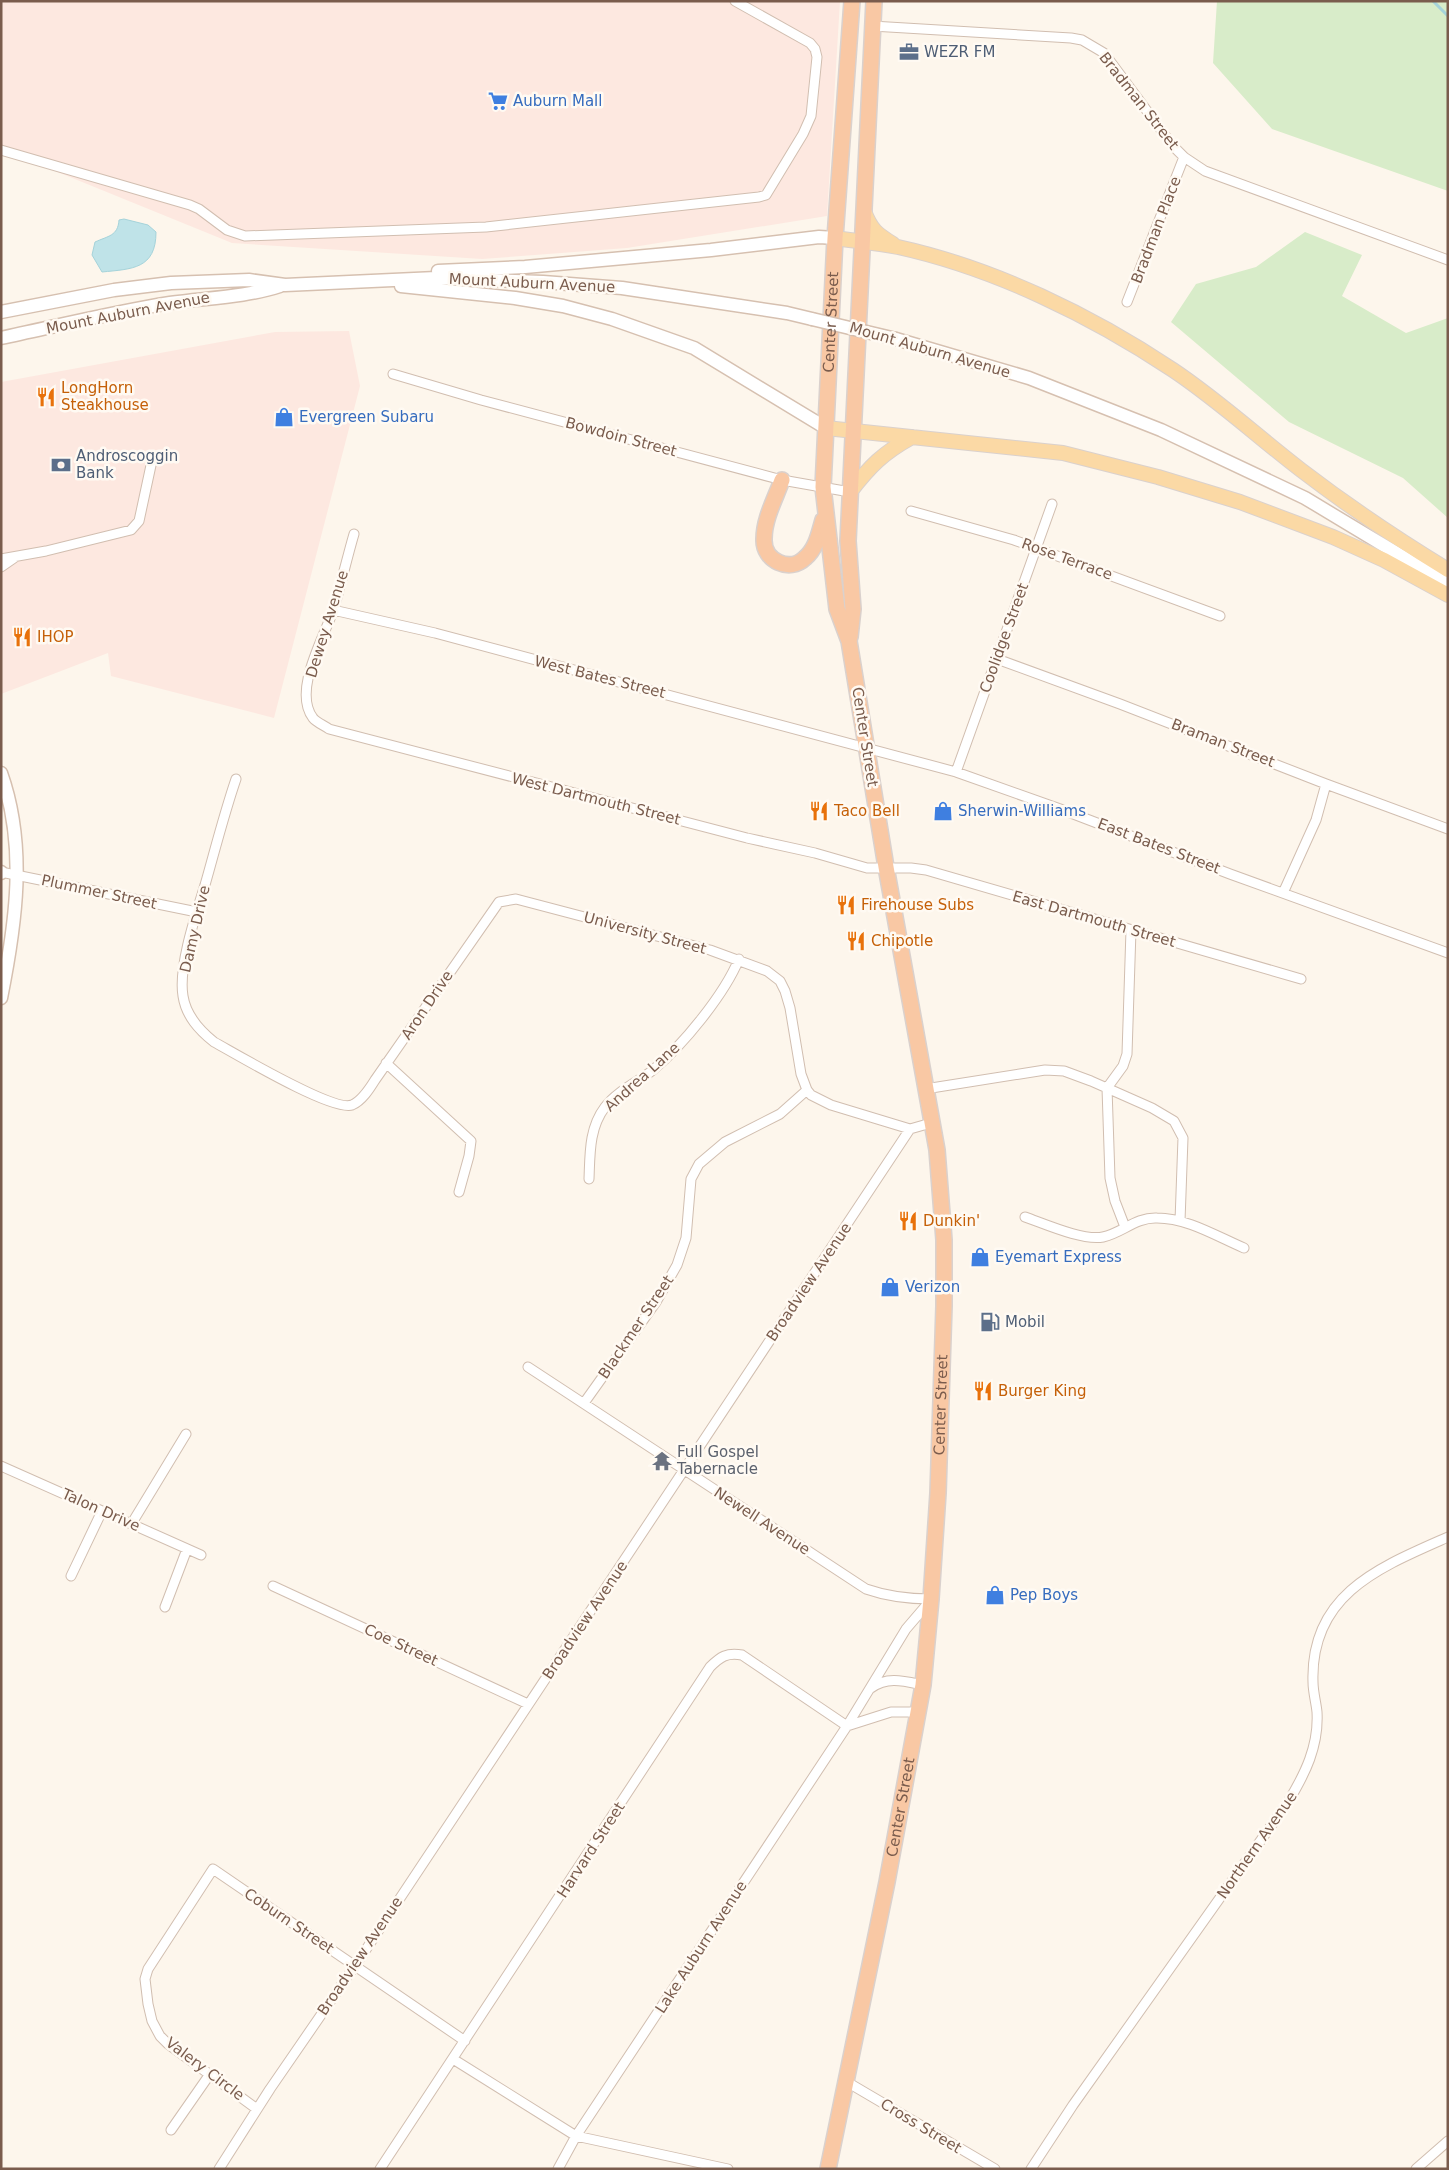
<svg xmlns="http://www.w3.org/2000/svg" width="1449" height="2170" font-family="'DejaVu Sans',sans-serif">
	<rect width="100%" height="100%" fill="#fdf6ec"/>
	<path fill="#fde8e0" d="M1 1H840L827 216 627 248 482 259 232 243 1 149Z
		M349 331 360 386 274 718 111 676 108 653 1 694V382L275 332Z"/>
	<path fill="#d8ecc9" d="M1217 1H1448V191L1272 129 1213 63Z
		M1305 232 1362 255 1342 296 1406 333 1448 318V518L1403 478 1289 422 1171 322 1196 284 1256 267Z"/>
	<path fill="#bfe3e8" stroke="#a5d3da" d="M124 219 148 225 156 232C156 269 132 269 102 272L92 255 95 242C108 236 118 236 119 220Z"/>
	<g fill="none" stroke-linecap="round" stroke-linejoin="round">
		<path stroke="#a5d3da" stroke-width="3" d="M1433 1 1448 16"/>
		<defs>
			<path id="minor" d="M872 26 1071 38 1082 40 1104 53 1173 146 1184 157 1205 171 1448 260
				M1 150 190 205 199 209 227 230 245 236 486 227 759 197 766 195 803 134 811 116 817 57 815 49 810 43 735 1
				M1127 302 1184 157
				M393 374 481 400 782 480 850 492
				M911 511 1014 540 1220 616
				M354 534C347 558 341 584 334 608 325 636 292 690 313 718 317 723 324 725 329 729L747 838 815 853 867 868H911L926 870 1301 979
				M1 559 46 551 131 530 139 521 153 456
				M1 567 14 558
				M333 610 435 633 956 772 1063 810 1230 874 1448 953
				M997 659 1120 704 1326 784 1448 829
				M956 772 1052 504
				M236 779C224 814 215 850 205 885 196 914 178 967 183 996 186 1016 199 1030 214 1042 236 1054 333 1112 352 1105 362 1101 370 1088 375 1080L499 902 516 899 710 950 767 971 780 981 785 991 790 1008 801 1074 807 1090 811 1095 831 1105 910 1129 931 1123
				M1 872 197 912
				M1283 893 1316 820 1326 784
				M386 1063 471 1141 469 1156 459 1192
				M925 1089 1045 1070 1064 1071 1091 1081 1152 1108 1174 1121 1183 1138 1180 1221
				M589 1179C590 1154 589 1128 605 1107 617 1091 638 1082 653 1070 683 1045 724 995 739 959
				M1025 1217C1045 1224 1083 1241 1103 1237 1122 1233 1136 1217 1157 1218 1187 1218 1216 1236 1244 1248
				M1125 1227 1115 1201 1110 1178 1107 1088 1123 1066 1127 1054 1131 930
				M528 1367 866 1589C889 1597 908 1599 931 1599
				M584 1403 656 1302 677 1265 686 1238 691 1179 699 1164 725 1142 780 1114 807 1090
				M1 1466 201 1555
				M132 1523 186 1434
				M71 1576 102 1511
				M273 1586 528 1704
				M165 1607 187 1549
				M871 1688C887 1676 904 1681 923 1685
				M847 1726 891 1712H919
				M453 2059 576 2136 728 2169
				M847 2082 995 2169
				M257 2109 168 2044 160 2036 152 2021 148 2004 145 1979 148 1969 213 1869 465 2041
				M171 2130 210 2074
				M219 2169 270 2089 365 1951 910 1129
				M380 2169 710 1667C720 1657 727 1652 742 1655L847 1726
				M558 2169 576 2136 847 1726 906 1629 930 1601
				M1031 2169 1073 2105 1288 1802C1305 1774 1319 1746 1317 1712 1316 1702 1313 1692 1313 1682 1310 1594 1380 1567 1448 1537
				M1416 2169 1448 2141"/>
			<path id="secondary" d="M438 271 525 267 711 250 819 237 835 238
				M401 286 515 298 563 306 612 319 694 348 826 428
				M1 312 114 290 171 283 249 280 285 285 436 278 543 282 622 288 787 313 812 319
				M1 338C57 326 114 312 170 303 205 298 247 297 280 286
				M896 339 1029 378 1161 430 1305 498 1448 584
				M1 773C27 846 16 923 1 998
				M1 872V873"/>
			<path id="primary" d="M864 211C871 230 877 234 893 244
				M835 238C856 241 877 243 898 247 994 268 1092 316 1173 370 1218 400 1258 437 1301 470 1348 506 1397 539 1448 570
				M826 428 1063 453 1158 477 1240 502 1333 537 1384 560 1448 595
				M850 492C870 466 883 453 912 437"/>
			<g id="trunk">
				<path d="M782 480C775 499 764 519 764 539 763 561 790 573 805 558 816 549 819 534 823 520"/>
				<path d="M850 637 853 609 848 541 874 1"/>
				<path id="s1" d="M828 2169 887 1882 923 1685 931 1599 938 1493 944 1306V1240L937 1150 886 867 849 641 837 609 823 487 835 238 852 1"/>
			</g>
		</defs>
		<use href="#minor" stroke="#d1beb0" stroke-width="11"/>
		<use href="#secondary" stroke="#d6c0b0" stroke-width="15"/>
		<use href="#primary" stroke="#dad1cd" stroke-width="16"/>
		<use href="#trunk" stroke="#dad1cd" stroke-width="18"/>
		<use href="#minor" stroke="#fff" stroke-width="9"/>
		<use href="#secondary" stroke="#fff" stroke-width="12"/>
		<use href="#primary" stroke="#fbd9a5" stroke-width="14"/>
		<use href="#trunk" stroke="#f9c8a4" stroke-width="15"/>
		<defs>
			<path id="secondary-bridge" d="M812 319 896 339"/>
		</defs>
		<use href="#secondary-bridge" stroke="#d6c0b0" stroke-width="15" stroke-linecap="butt"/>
		<use href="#secondary-bridge" stroke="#fff" stroke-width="12"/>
	</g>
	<defs>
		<symbol id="office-bare" viewBox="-9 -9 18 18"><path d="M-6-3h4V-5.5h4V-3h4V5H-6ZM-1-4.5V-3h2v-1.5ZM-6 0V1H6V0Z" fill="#5c6f8a" stroke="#fffaf3" stroke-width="2.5" paint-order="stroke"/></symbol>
		<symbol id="supermarket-bare" viewBox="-9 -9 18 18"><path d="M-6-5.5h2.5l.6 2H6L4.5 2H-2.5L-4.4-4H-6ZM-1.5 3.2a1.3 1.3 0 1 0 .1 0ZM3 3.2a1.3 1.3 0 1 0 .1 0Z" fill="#3f7fe0" stroke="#fffaf3" stroke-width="2.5" paint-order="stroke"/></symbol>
		<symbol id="restaurant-bare" viewBox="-9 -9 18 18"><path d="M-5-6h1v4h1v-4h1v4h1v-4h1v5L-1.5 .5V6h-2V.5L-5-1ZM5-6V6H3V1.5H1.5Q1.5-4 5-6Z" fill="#e8710a" stroke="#fffaf3" stroke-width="2.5" paint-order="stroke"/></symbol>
		<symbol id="shop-bare" viewBox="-9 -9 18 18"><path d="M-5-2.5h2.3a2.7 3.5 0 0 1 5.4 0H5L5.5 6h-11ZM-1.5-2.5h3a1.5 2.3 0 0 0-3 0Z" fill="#3f7fe0" stroke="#fffaf3" stroke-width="2.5" paint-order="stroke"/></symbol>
		<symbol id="bank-bare" viewBox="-9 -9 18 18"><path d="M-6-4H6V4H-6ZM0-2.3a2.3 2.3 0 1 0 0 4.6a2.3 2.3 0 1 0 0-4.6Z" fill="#5c6f8a" stroke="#fffaf3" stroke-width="2.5" paint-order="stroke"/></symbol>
		<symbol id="fuel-bare" viewBox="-9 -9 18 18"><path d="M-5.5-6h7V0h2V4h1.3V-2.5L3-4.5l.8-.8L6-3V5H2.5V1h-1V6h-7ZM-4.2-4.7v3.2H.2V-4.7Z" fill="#5c6f8a" stroke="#fffaf3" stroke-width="2.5" paint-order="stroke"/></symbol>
		<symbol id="temple-bare" viewBox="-9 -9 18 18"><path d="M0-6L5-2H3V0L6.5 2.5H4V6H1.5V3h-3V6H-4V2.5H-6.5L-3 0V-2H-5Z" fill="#6b7280" stroke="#fffaf3" stroke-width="2.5" paint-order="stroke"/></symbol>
	</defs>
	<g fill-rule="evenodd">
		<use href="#office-bare" x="895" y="38" width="28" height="28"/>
		<use href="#supermarket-bare" x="484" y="87" width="28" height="28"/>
		<use href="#restaurant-bare" x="32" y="383" width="28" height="28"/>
		<use href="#shop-bare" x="270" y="403" width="28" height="28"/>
		<use href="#bank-bare" x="47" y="451" width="28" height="28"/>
		<use href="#restaurant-bare" x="8" y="623" width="28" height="28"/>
		<use href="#restaurant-bare" x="805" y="797" width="28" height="28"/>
		<use href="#shop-bare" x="929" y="797" width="28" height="28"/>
		<use href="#restaurant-bare" x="832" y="891" width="28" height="28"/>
		<use href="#restaurant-bare" x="842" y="927" width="28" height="28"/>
		<use href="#restaurant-bare" x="894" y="1207" width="28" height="28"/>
		<use href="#shop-bare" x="966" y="1243" width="28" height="28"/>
		<use href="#shop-bare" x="876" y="1273" width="28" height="28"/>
		<use href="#fuel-bare" x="976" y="1308" width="28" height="28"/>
		<use href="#restaurant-bare" x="969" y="1377" width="28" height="28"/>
		<use href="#temple-bare" x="648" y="1447" width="28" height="28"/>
		<use href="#shop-bare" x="981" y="1581" width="28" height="28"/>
	</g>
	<g text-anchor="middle" stroke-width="5" stroke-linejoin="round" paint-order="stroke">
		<g font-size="15" fill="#4e5e75" stroke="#fffaf3" text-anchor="start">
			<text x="924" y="57">WEZR FM</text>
			<text x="76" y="461">Androscoggin<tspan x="76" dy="17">Bank</tspan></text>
			<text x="1005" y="1327">Mobil</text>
		</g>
		<g font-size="15" fill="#366cbe" stroke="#fffaf3" text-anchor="start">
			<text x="513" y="106">Auburn Mall</text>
			<text x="299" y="422">Evergreen Subaru</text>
			<text x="958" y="816">Sherwin-Williams</text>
			<text x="995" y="1262">Eyemart Express</text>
			<text x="905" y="1292">Verizon</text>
			<text x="1010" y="1600">Pep Boys</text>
		</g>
		<g font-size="15" fill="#7a5c4d" stroke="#fffaf3">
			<text transform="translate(1139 101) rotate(52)" y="5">Bradman Street</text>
			<text transform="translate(1156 230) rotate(-69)" y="5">Bradman Place</text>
			<text transform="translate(532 283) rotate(3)" y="5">Mount Auburn Avenue</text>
			<text transform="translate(128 313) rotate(-11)" y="5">Mount Auburn Avenue</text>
			<text dy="5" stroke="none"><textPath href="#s1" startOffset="1868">Center Street</textPath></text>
			<text transform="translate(930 350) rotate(16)" y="5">Mount Auburn Avenue</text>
			<text transform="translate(621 437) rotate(15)" y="5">Bowdoin Street</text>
			<text transform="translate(1067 559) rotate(20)" y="5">Rose Terrace</text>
			<text transform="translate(327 624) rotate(-73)" y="5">Dewey Avenue</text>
			<text transform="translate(1004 638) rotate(-70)" y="5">Coolidge Street</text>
			<text transform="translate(600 677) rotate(14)" y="5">West Bates Street</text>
			<text transform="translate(865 737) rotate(81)" y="5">Center Street</text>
			<text transform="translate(1223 743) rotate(21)" y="5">Braman Street</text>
			<text transform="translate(596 799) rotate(14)" y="5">West Dartmouth Street</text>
			<text transform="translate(1159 846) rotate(21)" y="5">East Bates Street</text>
			<text transform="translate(99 892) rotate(12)" y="5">Plummer Street</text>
			<text transform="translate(1094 919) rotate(16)" y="5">East Dartmouth Street</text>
			<text transform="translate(195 929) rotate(-77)" y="5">Damy Drive</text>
			<text transform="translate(645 933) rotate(15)" y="5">University Street</text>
			<text transform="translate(427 1005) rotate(-56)" y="5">Aron Drive</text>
			<text transform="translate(642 1077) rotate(-42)" y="5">Andrea Lane</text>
			<text transform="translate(809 1282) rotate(-56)" y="5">Broadview Avenue</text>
			<text transform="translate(636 1327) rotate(-56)" y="5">Blackmer Street</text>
			<text dy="5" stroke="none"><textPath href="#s1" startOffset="774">Center Street</textPath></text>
			<text transform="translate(101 1510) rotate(24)" y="5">Talon Drive</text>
			<text transform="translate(762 1521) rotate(33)" y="5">Newell Avenue</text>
			<text transform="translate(585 1620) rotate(-56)" y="5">Broadview Avenue</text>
			<text transform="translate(401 1645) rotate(25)" y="5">Coe Street</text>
			<text dy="5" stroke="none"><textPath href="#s1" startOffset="369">Center Street</textPath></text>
			<text transform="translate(1257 1845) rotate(-55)" y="5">Northern Avenue</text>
			<text transform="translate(591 1850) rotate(-57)" y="5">Harvard Street</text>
			<text transform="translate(289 1921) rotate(34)" y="5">Coburn Street</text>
			<text transform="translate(701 1947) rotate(-57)" y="5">Lake Auburn Avenue</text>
			<text transform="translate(360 1956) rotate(-56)" y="5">Broadview Avenue</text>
			<text transform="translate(205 2069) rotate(37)" y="5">Valery Circle</text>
			<text transform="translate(921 2126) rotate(31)" y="5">Cross Street</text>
		</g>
		<g font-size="15" fill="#c56008" stroke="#fffaf3" text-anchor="start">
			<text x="61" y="393">LongHorn<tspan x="61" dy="17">Steakhouse</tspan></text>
			<text x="37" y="642">IHOP</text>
			<text x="834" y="816">Taco Bell</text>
			<text x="861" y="910">Firehouse Subs</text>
			<text x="871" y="946">Chipotle</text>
			<text x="923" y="1226">Dunkin'</text>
			<text x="998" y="1396">Burger King</text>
		</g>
		<g font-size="15" fill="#5b616d" stroke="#fffaf3" text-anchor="start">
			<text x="677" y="1457">Full Gospel<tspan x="677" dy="17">Tabernacle</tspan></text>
		</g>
	</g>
	<rect width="1449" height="2170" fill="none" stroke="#7a5c4d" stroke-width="5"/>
</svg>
